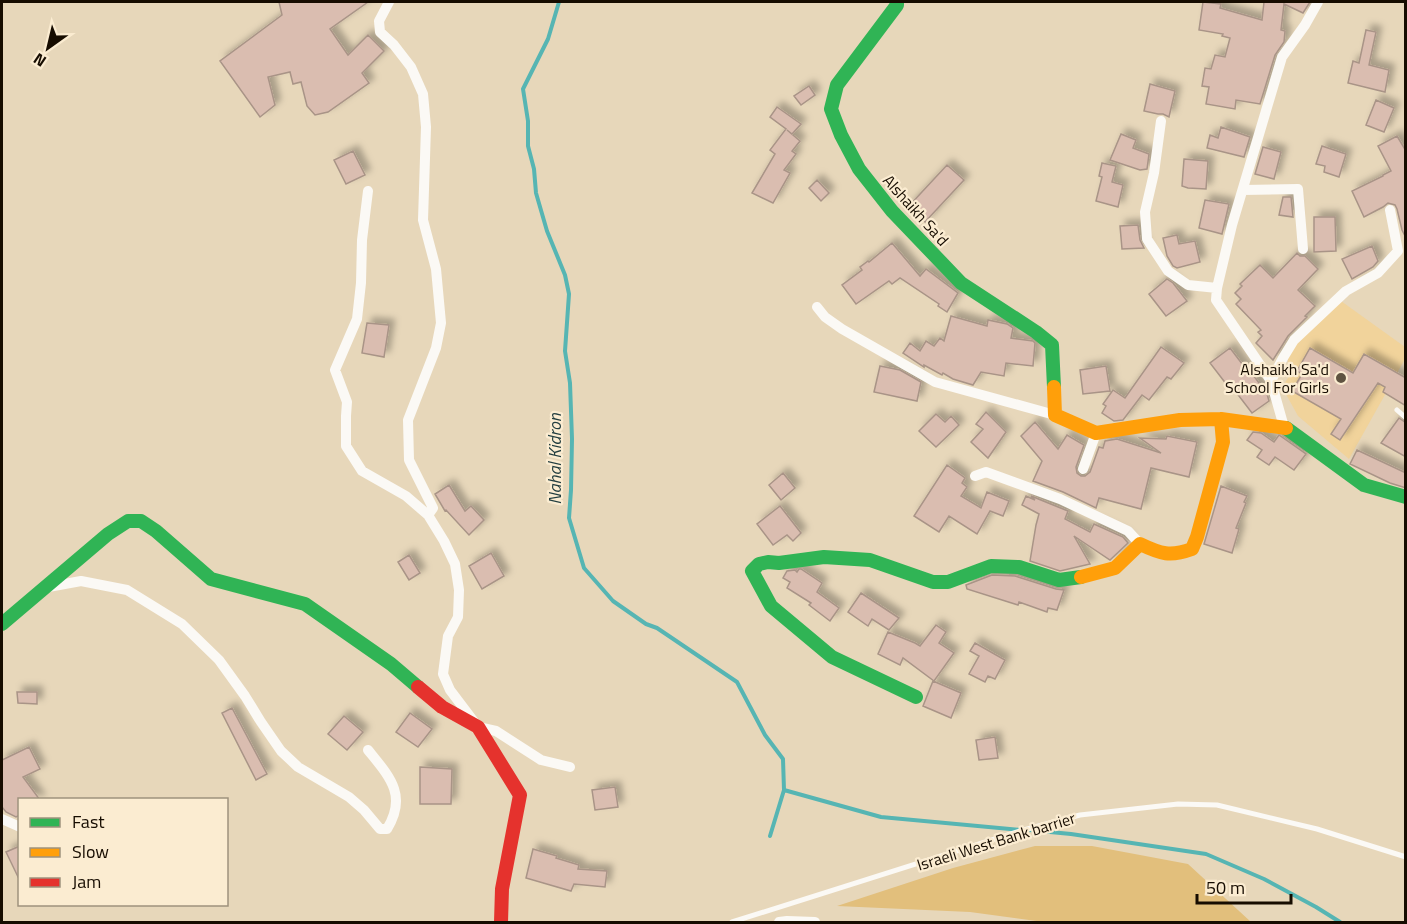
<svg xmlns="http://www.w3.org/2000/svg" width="1407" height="924" font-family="'Titillium Web',sans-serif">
	<defs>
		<filter id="shadow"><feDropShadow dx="5.5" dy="-5.5" stdDeviation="3" flood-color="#0004"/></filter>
	</defs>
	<rect width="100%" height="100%" fill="#e7d7ba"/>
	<path fill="#f1d39b" d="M1341 301 1405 347V359L1349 459 1298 416 1282 387 1294 369 1288 364V352Z"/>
	<path fill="#e2bf7c" d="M1035 846H1092L1188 864 1251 922H1044L970 912 837 906 953 868Z"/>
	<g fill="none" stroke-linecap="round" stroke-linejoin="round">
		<path stroke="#56b5b3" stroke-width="4" d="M559 2 548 39 523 89 528 121V146L534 169 536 193 547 231 565 275 569 294 565 351 570 383 572 439 571 490 569 518 584 568 613 601 646 624 657 628 737 682 765 735 783 759 784 790 770 836
			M784 790 881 817 1021 830
			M1029 830 1071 834 1206 854 1264 879 1316 907 1340 922"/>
	</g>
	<path fill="#dabdb0" stroke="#a99487" stroke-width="1.5" filter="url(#shadow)" d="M279 2H368L330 29 348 55 368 35 384 51 362 73 369 83 328 112 315 115 307 106 301 82 293 84 290 72 268 77 275 105 260 117 220 61 282 15Z
		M1203 2 1221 4 1220 8 1262 20 1264 2H1310L1303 13 1284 4 1281 30 1285 31 1284 42 1275 55 1260 104 1236 100 1235 109 1206 104 1209 87 1202 86 1205 68 1211 69 1215 55 1225 57 1230 38 1222 36 1223 34 1199 30Z
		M1366 30 1376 32 1369 65 1389 70 1385 92 1348 83 1353 61 1359 63Z
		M1150 84 1175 91 1169 117 1163 114H1158L1144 111Z
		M809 86 815 95 801 105 794 96Z
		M1376 100 1394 108 1384 132 1366 125Z
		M777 107 801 124 792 134 787 130 800 141 792 151 796 154 784 170 790 173 773 203 752 193 775 154 770 150 786 129 770 117Z
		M1221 127 1250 137 1244 157 1207 148 1210 135 1218 138Z
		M1121 134 1136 140 1133 148 1149 154 1147 169 1140 170 1110 160Z
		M1397 136 1406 151V238L1402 230 1397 209 1395 205 1388 203 1383 207 1364 217 1352 191 1383 176V175L1391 171 1378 146Z
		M1322 146 1346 154 1339 177 1324 172 1325 166 1316 164Z
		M1263 147 1281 152 1274 179 1255 174Z
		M353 151 365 175 346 184 334 160Z
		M1184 159 1208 161 1206 189 1188 188 1182 186Z
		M1102 163 1116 166 1112 182 1123 185 1118 207 1096 201 1102 177 1099 176Z
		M947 165 964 180 925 222 908 207Z
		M817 180 829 193 821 201 809 188Z
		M1283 197H1291L1293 217 1279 215Z
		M1205 200 1229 204 1222 234 1199 228Z
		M1314 217H1335L1336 251 1314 252Z
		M1138 225 1140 240 1144 248 1122 249 1120 226Z
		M1177 235 1179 244 1195 241 1200 262 1177 268 1173 266 1167 256 1163 238Z
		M892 243 920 276 926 269 958 293 947 312 938 306 939 304 900 278 892 284 889 281 856 304 842 285 862 270 860 267 868 261 869 262Z
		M1372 246 1378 261 1373 267 1352 279 1342 259Z
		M1297 253 1300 256H1305L1318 269 1298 290 1315 306 1305 316 1307 317 1288 336 1273 360 1256 343 1262 336 1258 332 1261 330 1236 304 1241 299 1235 293 1242 286 1240 284 1260 265 1273 278Z
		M1167 279 1173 283 1187 301 1166 316 1149 294Z
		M951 316 987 326 988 320 1007 324 1013 328 1011 338 1033 341 1035 343 1033 366 1006 363 1004 376 981 372 973 385 953 379 943 373 942 375 924 365V367L903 353 910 343 920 351 926 341 934 346 940 338 944 341Z
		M367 323 389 325 384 357 362 353Z
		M1161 347 1184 363 1171 379 1167 377 1149 400 1142 395 1123 420 1114 421 1102 413 1106 406 1103 404 1113 390 1125 398Z
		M1230 348 1249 373 1251 372 1267 394 1269 401 1252 413 1229 383 1227 385 1210 363Z
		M1310 348 1353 373 1364 354 1406 378V406L1383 392 1385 387 1378 383 1340 440 1331 434 1341 419 1292 391 1302 374 1297 371Z
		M880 366 900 370 921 382 917 401 874 392Z
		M1106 366 1110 391 1083 394 1080 370Z
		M986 412 1006 432 988 458 971 442 983 429 976 424Z
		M936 414 945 422 951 416 959 425 936 447 919 431Z
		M1399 418 1406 423V457L1381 443Z
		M1035 422 1058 449 1067 435 1084 445 1076 467 1077 473 1081 476H1085L1090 472 1099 447 1103 448 1105 441 1117 439 1161 453 1140 438 1166 439 1167 436 1197 442 1189 477 1151 468 1141 509 1099 498 1096 508 1063 492 1033 481 1042 461 1021 436Z
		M1253 432 1261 433 1274 442 1279 435 1306 454 1294 470 1275 457 1269 465 1257 457 1262 450 1247 440Z
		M1357 450 1406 473V488L1390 483 1350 464Z
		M947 465 965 478 962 483 967 487 961 496 981 508 987 492 1009 501 1003 516 990 511 977 534 949 516 939 532 914 516Z
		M783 473 795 488 781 500 769 485Z
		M449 485 465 511 471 506 484 520 469 535 446 510 445 511 435 494Z
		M1221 486 1247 496 1244 502 1246 503 1236 528 1239 529 1232 553 1204 544Z
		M1026 496 1035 500 1031 496 1068 511 1065 519 1090 532 1094 524 1123 537 1128 543 1110 560 1074 536 1090 564 1060 571 1030 561 1036 525 1039 514 1022 505Z
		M780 506 801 533 793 541 787 535 773 545 757 524Z
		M491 553 504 576 482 589 469 566Z
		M409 555 420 573 409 580 398 562Z
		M799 569H801L822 583 817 592 839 608 830 621 809 605 811 603 787 588 790 582 783 578 787 571 795 570 797 572Z
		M992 575 1015 576 1056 589 1064 590 1057 610 1048 608 1047 612 1019 602 1018 605 967 589 966 585Z
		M861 593 899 618 889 630 872 619 868 626 848 612Z
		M936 625 946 632 939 643 954 653 934 681 903 658 900 665 878 654 888 632 915 643 920 646Z
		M975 643 1005 660 995 679 988 676 985 682 969 674 979 656 970 651Z
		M933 681 961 693 951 718 923 706Z
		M17 692H37V704L18 703Z
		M232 708 267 774 256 780 222 713Z
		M410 713 432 729 418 747 396 732Z
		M344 716 363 732 347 750 328 734Z
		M995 737 998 758 979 760 976 740Z
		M29 747 40 769 23 777 40 800H20V815L16 817 6 812 2 807V760Z
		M420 767 452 769 451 804H420Z
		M615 787 618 807 595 810 592 790Z
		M20 846V881L6 852Z
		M533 849 557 856 556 858 579 865 578 869 607 871 605 887 574 884 571 891 526 878Z"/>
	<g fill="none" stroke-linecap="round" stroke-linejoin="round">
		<path stroke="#fbf9f5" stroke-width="5" d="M1397 410 1406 418
			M732 922 1020 831 1080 815 1178 804 1217 805 1317 829 1406 857"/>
		<path stroke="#fbf9f5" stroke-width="10" d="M389 2 379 21 380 32 394 45 411 67 423 94 426 127 423 220 436 269 441 323 436 348 408 420 409 460 433 508 428 515
			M1161 121 1154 173 1145 212 1147 239 1168 271 1188 285 1217 288
			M1243 190 1298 189 1303 249
			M368 191 362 240 361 283 357 319 335 370 347 402 346 416V446L362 471 406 496 428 515 444 541 455 564 459 590 458 617 448 636 443 674 450 690 478 727 496 731 541 760 570 767
			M817 307 825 317 842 329 935 382 1055 415
			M1271 381 1283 358 1294 340 1346 291 1378 273 1398 251 1390 210
			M1284 427 1271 381 1216 300 1217 288 1232 225 1282 57 1305 25 1318 2
			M1083 469 1096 433
			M975 476 986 472 1060 499 1128 531 1140 544
			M43 588 81 581 127 590 182 624 219 660 245 696 261 722 281 751 298 767 349 797 364 810 380 829H387C408 795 389 776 368 750
			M2 819 20 827
			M779 922 787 921 815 922"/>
		<path stroke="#30b455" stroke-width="14" d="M897 2V5L837 85 831 109 841 135 859 169 892 211 961 283 1036 332 1052 345 1054 387
			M1286 428 1364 485 1406 497
			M2 624 108 534 128 521H141L156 531 211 579 305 604 391 664 418 687
			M916 697 832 657 771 606 752 571 759 564 768 562 779 563 824 557 870 560 933 582H948L991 566 1019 567 1059 580 1081 577"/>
		<path stroke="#ff9f0a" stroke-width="14" d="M1054 387 1055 415 1096 433 1180 420 1221 419 1286 428
			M1081 577 1115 568 1140 544C1161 554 1170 557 1192 549L1197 537 1223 442 1221 419"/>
		<path stroke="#e5322d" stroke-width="14" d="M418 687 442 707 478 727 520 795 502 889 501 922"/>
	</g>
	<circle fill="#5f5341" stroke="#fbecd1" stroke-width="2" cx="1341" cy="378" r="6"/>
	<g text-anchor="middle" stroke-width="4.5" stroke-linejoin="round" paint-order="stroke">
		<g font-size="16" fill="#160c00" stroke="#fbecd1">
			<text transform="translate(916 210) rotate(48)" y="6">Alshaikh Sa'd</text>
			<text transform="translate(996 841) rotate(-17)" y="6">Israeli West Bank barrier</text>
		</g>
		<g font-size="16" fill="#160c00" stroke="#fbecd1" text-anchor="end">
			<text x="1329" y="375">Alshaikh Sa'd<tspan x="1329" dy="18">School For Girls</tspan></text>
		</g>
		<g font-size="18" font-style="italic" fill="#233e40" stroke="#fbecd1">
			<text transform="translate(555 459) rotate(-90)" y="6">Nahal Kidron</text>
		</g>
	</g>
	<rect width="1407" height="924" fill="none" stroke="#160c00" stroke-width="6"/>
	<rect x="18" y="798" width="210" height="108" fill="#fbecd1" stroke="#9f927d" stroke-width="1.5"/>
	<rect x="30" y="818" width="30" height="9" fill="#30b455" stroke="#9f927d" stroke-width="1.5"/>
	<text x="72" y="828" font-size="18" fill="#160c00">Fast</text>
	<rect x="30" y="848" width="30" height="9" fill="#ff9f0a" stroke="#9f927d" stroke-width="1.5"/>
	<text x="72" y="858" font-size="18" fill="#160c00">Slow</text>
	<rect x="30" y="878" width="30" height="9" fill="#e5322d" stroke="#9f927d" stroke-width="1.5"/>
	<text x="72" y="888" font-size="18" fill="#160c00">Jam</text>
	<g transform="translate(48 48) rotate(214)" stroke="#fbecd1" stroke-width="4.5" paint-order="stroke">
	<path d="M0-4.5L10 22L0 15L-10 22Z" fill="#160c00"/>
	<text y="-9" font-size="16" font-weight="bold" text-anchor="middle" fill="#160c00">N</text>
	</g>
	<path d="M1197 894v9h94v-9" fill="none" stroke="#160c00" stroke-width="3"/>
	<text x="1206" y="894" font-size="18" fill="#160c00" stroke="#fbecd1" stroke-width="4.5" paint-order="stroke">50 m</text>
</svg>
